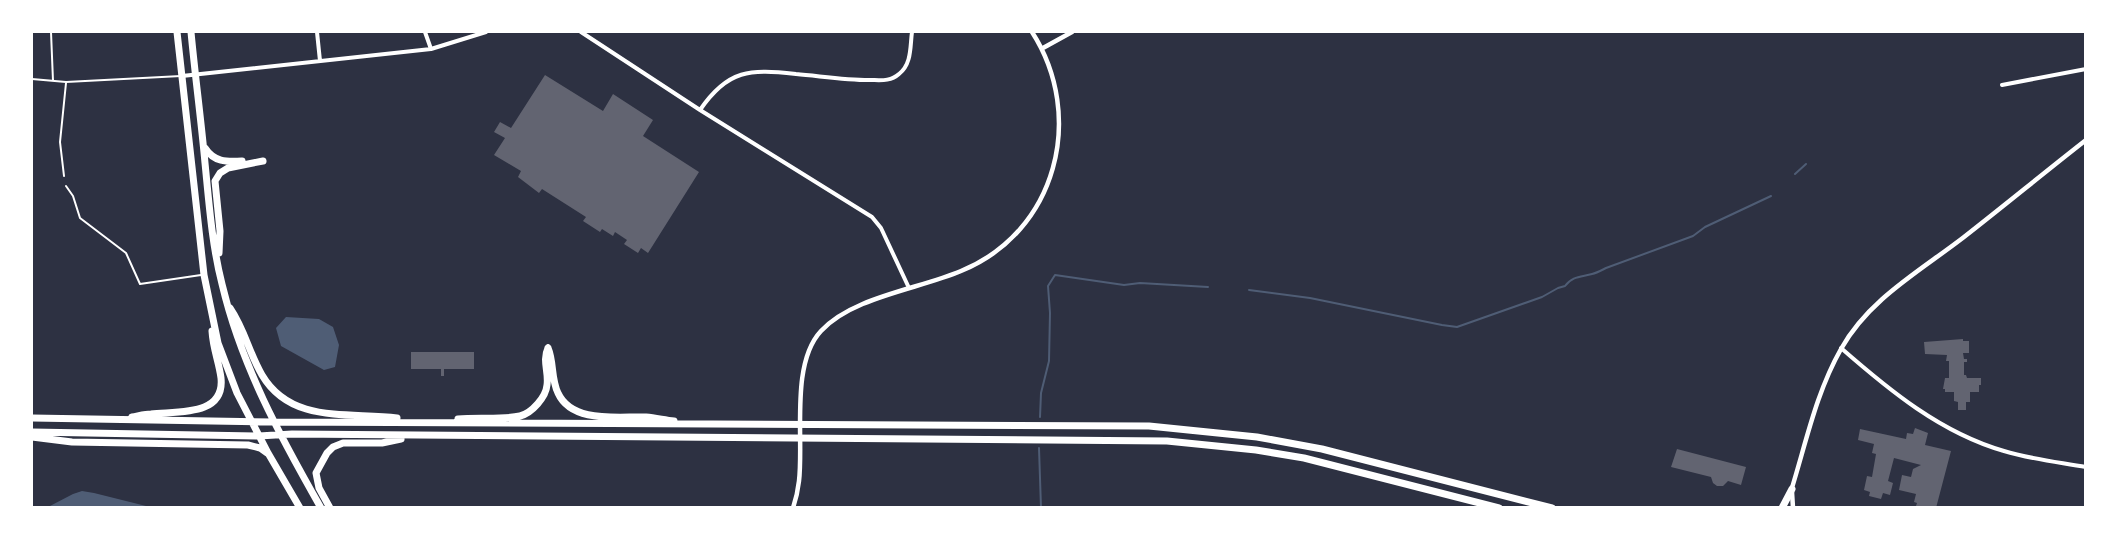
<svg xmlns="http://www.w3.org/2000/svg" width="2117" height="539" font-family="Inter,sans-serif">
	<rect width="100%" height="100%" fill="#2d3142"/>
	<path fill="#4f5d75" d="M286 317 319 319 333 327 339 345 335 367 324 370 281 346 276 328Z
		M82 491 94 493 150 507 98 508 91 506 48 507 73 494Z"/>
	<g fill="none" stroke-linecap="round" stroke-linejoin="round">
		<path stroke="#4f5d75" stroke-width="2" d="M1795 174 1806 164
			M1249 290 1310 298 1442 325 1457 327 1542 297 1558 288 1565 286C1572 276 1581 277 1592 274 1597 273 1602 270 1606 268L1693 236 1705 227 1771 196
			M1040 417 1041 393 1049 361 1050 313 1048 286 1055 275 1124 285 1140 283 1208 287
			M1039 448 1041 508"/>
	</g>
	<path fill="#626471" d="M545 75 603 111 613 94 653 120 643 136 699 172 648 253 641 248 638 253 624 244 627 240 615 232 613 236 602 229 600 232 583 221 586 217 542 189 539 193 518 177 521 171 494 155 505 138 494 132 500 122 511 128Z
		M1963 339V341H1969V353H1963L1964 359H1967V362H1964V375H1966L1967 378H1981V385H1979V392H1970V402H1966V410H1958V402L1954 401V392H1945V389H1943L1945 378H1949V361H1946L1947 355 1925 354 1924 342Z
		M411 352H474V369H444V376H441V369H411Z
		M1915 428 1928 433 1925 445 1951 451 1936 508 1916 506 1917 503 1914 502 1916 494 1899 490 1902 475 1911 477 1913 469 1921 465 1894 458 1888 481 1893 483 1890 495 1883 493 1881 499 1869 496 1870 492 1864 490 1867 476 1872 477 1876 454 1872 453 1874 444 1858 440 1860 429 1906 439 1907 433 1913 434Z
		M1677 449 1746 467 1741 485 1728 481 1723 486H1717L1713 483 1711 477 1671 467Z"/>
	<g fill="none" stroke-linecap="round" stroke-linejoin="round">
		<path stroke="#fff" stroke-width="2" d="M51 32 53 81
			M32 79 66 82 181 76
			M64 176 60 142 66 83
			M66 186 73 196 80 218 126 253 140 284 201 275"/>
		<path stroke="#fff" stroke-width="4" d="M317 32 320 61
			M425 32 431 49
			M581 32 700 110 872 217 881 228 909 288
			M182 76 431 49 486 32
			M2002 85 2086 69
			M700 110C728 69 750 69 796 74 820 76 844 80 869 80 880 80 890 82 899 74 912 64 910 46 912 32
			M1841 348C1889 390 1941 433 2004 451 2030 459 2058 462 2086 467"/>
		<path stroke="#fff" stroke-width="4.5" d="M1043 48 1072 32
			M1791 491C1806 443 1816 393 1841 349 1869 299 1920 271 1964 237 2005 205 2045 172 2086 140
			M1792 492 1793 508
			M793 508C796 499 798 490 799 481 804 439 790 364 821 331 852 297 919 289 961 271 1057 232 1086 116 1032 32"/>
		<path stroke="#fff" stroke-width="7" d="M177 32 204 275 218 343 237 393 268 453 300 508
			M191 32C195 75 201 119 205 163 209 203 212 245 222 284 241 365 280 436 321 508
			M205 148C214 162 226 162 242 161
			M219 253 220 231 215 181 220 173 228 168 263 161
			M230 308C245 330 249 353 262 375 291 424 348 412 397 418
			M548 348C554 362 551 379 558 393 572 424 619 416 646 417 656 418 665 420 674 421
			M132 417C138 416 145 414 151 414 176 411 225 417 221 378 219 362 213 349 212 331
			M32 418 273 422 1149 426 1257 437 1322 449 1552 508
			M458 419C477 417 503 420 520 416 532 413 546 397 547 385 549 372 542 361 548 348
			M32 432 259 436 292 434 1167 441 1256 450 1304 458 1499 508
			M32 437 72 442 248 445 260 448 267 453
			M330 508 319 488 316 473 327 453 333 447 343 443H382L401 439
			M1782 508 1792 489"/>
	</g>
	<rect width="2117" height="539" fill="none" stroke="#ffffff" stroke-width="66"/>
</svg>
